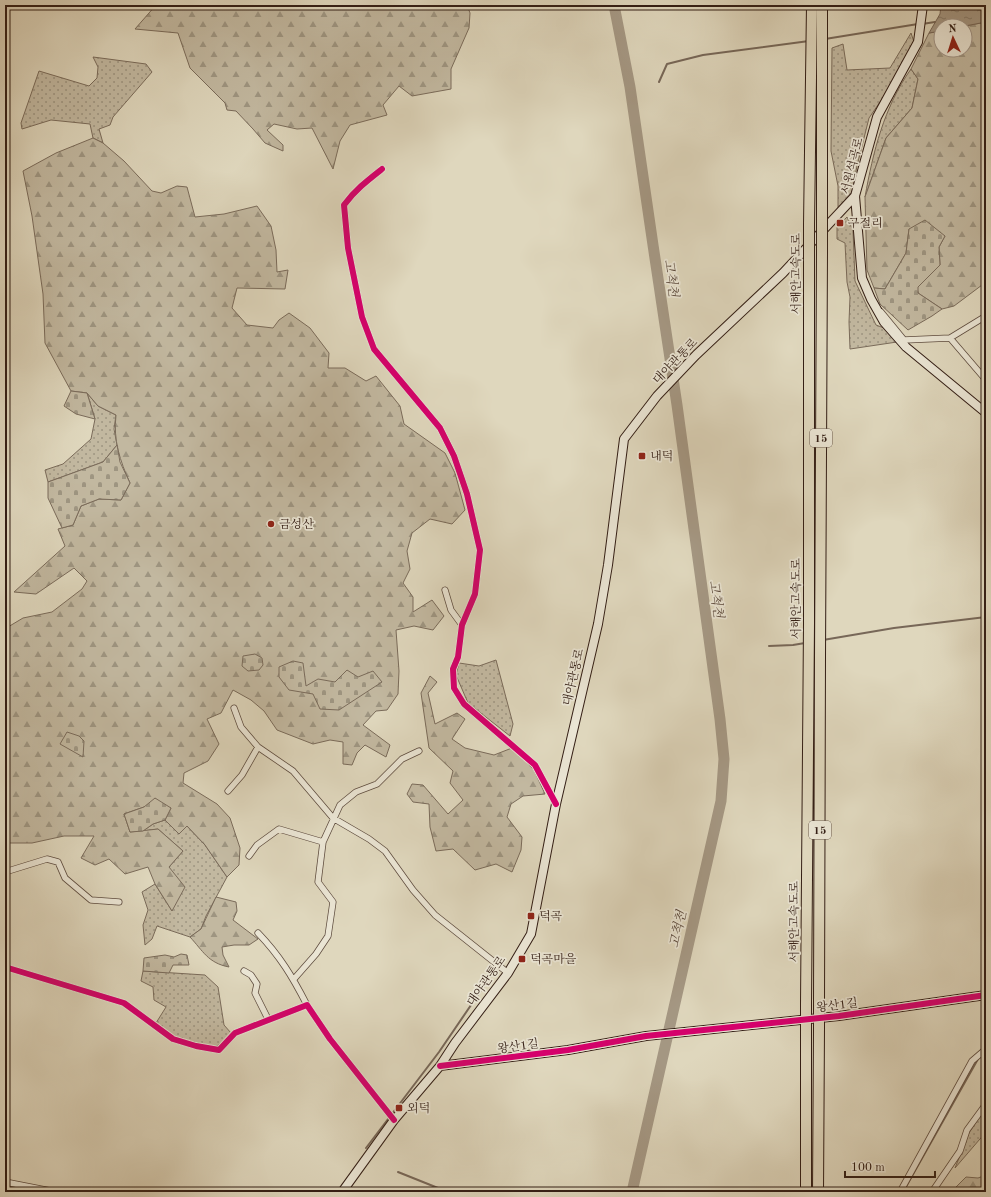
<svg xmlns="http://www.w3.org/2000/svg" width="991" height="1197" font-family="'Old Standard TT','Noto Serif KR',serif">
	<defs>
		<pattern id="grass-dots" width="8" height="8" patternUnits="userSpaceOnUse"><rect width="8" height="8" fill="#c2b8a0"/><path d="M2 2h.1M6 6h.1" fill="none" stroke="#9e9581" stroke-width="1.8" stroke-linecap="round"/></pattern>
		<pattern id="forest-firs" width="22" height="20" patternUnits="userSpaceOnUse"><rect width="22" height="20" fill="#c2b8a0"/><path d="M5 1l3.5 6h-7zM16 11l3.5 6h-7z" fill="#9e9581"/></pattern>
		<pattern id="cemetery-stones" width="16" height="16" patternUnits="userSpaceOnUse"><rect width="16" height="16" fill="#c2b8a0"/><path d="M2 7V4a2 2 0 0 1 4 0v3zM10 15v-3a2 2 0 0 1 4 0v3z" fill="#9e9581"/></pattern>
		<pattern id="water-ripples" width="26" height="14" patternUnits="userSpaceOnUse"><rect width="26" height="14" fill="#a59884"/><path d="M2 4q2-2 4 0t4 0M15 11q2-2 4 0t4 0" fill="none" stroke="#877b6b"/></pattern>
	</defs>
	<rect width="100%" height="100%" fill="#dfd7bd"/>
	<filter id="stains"><feTurbulence type="fractalNoise" baseFrequency=".005" numOctaves="4"/><feColorMatrix values="0 0 0 0 .2 0 0 0 0 .09 0 0 0 0 .02 0 0 0 .5 -.17"/></filter>
	<radialGradient id="worn" r=".72"><stop offset=".6" stop-color="#630" stop-opacity="0"/><stop offset="1" stop-color="#630" stop-opacity=".3"/></radialGradient>
	<path fill="url(#grass-dots)" stroke="#7a6b5a" d="M911 33 915 45 891 86 869 118 857 166 852 192 838 208V186L831 151 832 48 843 44 847 70 890 68Z
		M93 57 146 64 152 72 113 117 110 125 99 129 103 143 93 138 90 124 51 120 22 129 21 123 39 71 89 86 97 78 98 67Z
		M911 69 918 79 912 108 886 138 865 197C873 152 884 107 911 69Z
		M847 217 853 230 855 281 876 325 884 328 897 342 850 349 849 322 850 297 847 282 845 243 837 239V227Z
		M87 393 98 406 116 415 114 429 117 445 103 462 48 482 45 470 63 464 91 439 95 419Z
		M496 660 513 724 510 736 468 703 456 675 459 663 479 666Z
		M165 820 179 834 187 826 205 845 227 877 206 916 201 929 190 937 157 926 152 939 145 945 143 925 148 910 142 892 155 884 172 911 169 867 183 851 158 829 143 831 153 824Z
		M143 971 205 975 218 987 224 1025 231 1033 220 1044 215 1047 177 1038 156 1023 166 1007 154 1000 153 987 141 981Z
		M986 1107V1132L955 1168 969 1133Z"/>
	<path fill="url(#forest-firs)" stroke="#7a6b5a" d="M156 5H467L470 13 469 28 451 69V89L412 96 399 86 383 105 387 115 350 125 340 141 333 169 312 128 297 129 274 124 267 130 283 145V151L265 143 253 129 236 111 227 110 225 103 190 68 178 33 135 29Z
		M986 22V282L954 306 942 309 918 293 917 287 940 265 939 247 945 236 909 229 906 253 885 289 874 288 867 270 865 197 886 138 912 108 918 79 911 69 929 33 941 31V50H965V26Z
		M93 138 103 143 124 161 152 191 161 193 177 186 187 187 195 217 224 214 257 206 271 226 276 250 277 272 288 270 285 289 237 288 232 308 247 325 273 328 279 320 289 313 310 328 329 353 328 368H345L366 381 376 376 400 406 404 424 445 453 455 473 465 510 452 524 430 519 412 533 407 551 410 569 403 583 413 597V612L432 600 444 616 433 630 414 626 396 630 399 671 398 694 387 710 376 711 363 725 390 745 386 757 365 745 357 753 352 765 343 764V742L330 740 313 744 277 730 264 711 251 700 233 690 221 713 207 719 219 744 208 761 184 773 183 783 217 804 230 818 240 848 239 865 227 877 205 845 187 826 179 834 165 820 171 808 144 807 124 814 130 832 158 829 183 851 169 867 185 887 172 911 155 884 148 867 125 874 109 859 95 865 81 858 94 836H64L32 843H5V624L8 627 23 618 52 612 82 589 87 581 74 568 36 594 14 592 65 546 58 529 73 525 81 506 99 499 121 500 130 483C120 461 113 440 116 415L98 406 87 393 71 391 45 343 43 294 32 216 23 171 56 153Z
		M430 676 437 682 428 693 435 724 457 713 465 719 452 739 465 748 494 755 512 748 534 770 545 794 523 796 511 804 507 817 522 837 521 850 512 872 496 864 475 870 453 849 436 851 430 827 429 804 413 802 407 794 412 784 423 785 448 814 463 800 450 783 453 771 429 748 421 693Z
		M216 897 236 902 237 911 233 920 258 939 249 945H234L222 947 223 955 229 967C208 963 203 951 190 937L201 929Z
		M986 1175V1192H951L966 1177 978 1178Z"/>
	<path fill="url(#cemetery-stones)" stroke="#7a6b5a" d="M925 220 945 236 939 247 940 265 918 287V293L942 309 932 316 908 330 880 304 874 288 885 289 906 253 909 229Z
		M71 391 87 393 95 419 76 414 64 406Z
		M117 445 120 462 130 483 121 500 99 499 81 506 73 525 62 528 48 498V482L103 462Z
		M255 654 262 658 263 665 259 670 248 671 242 666 243 656Z
		M293 661 303 663 306 686 318 679 335 682 347 670 358 677 373 671 382 682 339 710 320 709 313 694 289 690 279 677V667Z
		M67 732 79 736 84 741 83 757 60 744Z
		M155 798 171 808 165 820 153 824 143 831 130 832 124 814 144 807Z
		M181 954 187 955 189 965H173L169 973 143 971 144 958 165 955 174 957Z"/>
	<path fill="url(#water-ripples)" stroke="#776758" d="M941 5H986V22L965 26H941V31L929 33 940 14Z"/>
	<g fill="none" stroke-linecap="round" stroke-linejoin="round">
		<path stroke="#776758" stroke-width="2" d="M922 24 935 22
			M825 39 918 24
			M659 82 667 64 703 55 809 41
			M823 640 894 628 986 617
			M769 646 793 645 805 643
			M366 1148 439 1052 484 986
			M398 1172 448 1192
			M410 1188 411 1192
			M903 1192 978 1059"/>
		<path stroke="#a59884" stroke-width="11" d="M614 5 630 87 653 245 677 405 720 719 724 759 721 801 632 1192"/>
		<defs>
			<path id="street" d="M382 169C368 180 355 190 344 205L348 248 362 317 374 349 440 428 454 456 467 494 480 550 475 594 462 625 458 657 453 669 454 688 464 704 535 765 556 804
				M881 312 904 340 950 338 986 316
				M950 338 986 380
				M445 590 451 610 462 625
				M234 708 241 727 258 747 293 771 333 818 369 839 385 851 413 890 435 915 508 973
				M228 791 242 775 258 747
				M249 856 257 845 279 829 323 842
				M5 872 47 859 58 862 65 878 91 900 119 902
				M258 933C280 956 292 976 307 1005
				M5 967 124 1003 173 1039 196 1046 219 1050 235 1033 307 1005 330 1039 394 1120
				M244 971 251 975 257 984 255 993 268 1019
				M294 979 316 954 328 936 333 902 318 882 323 842 340 805 356 792 377 784 402 759 419 751
				M5 1182 56 1192
				M120 1192 130 1191 132 1192
				M900 1192 972 1061 986 1049
				M932 1192 960 1151 967 1130 986 1104"/>
			<path id="secondary" d="M923 5 918 42 877 117 855 196 862 278 871 299 884 322 906 347 986 413
				M440 1066 568 1050 646 1036 839 1016 986 995
				M342 1192 394 1120 440 1066 455 1043 508 973 531 934 556 804 598 624 608 565 624 439 657 396 696 355 783 273 855 196"/>
			<path id="highway" d="M822 5V213
				M809 224 812 5
				M819 1004 820 656 822 253
				M806 1005 809 624V266
				M806 1192V1029
				M818 1192 819 1028"/>
		</defs>
		<use href="#street" stroke="#5e4c3f" stroke-width="7"/>
		<use href="#secondary" stroke="#331e15" stroke-width="10"/>
		<use href="#highway" stroke="#331e15" stroke-width="12"/>
		<use href="#street" stroke="#eae5d4" stroke-width="5.5"/>
		<use href="#secondary" stroke="#eae5d4" stroke-width="8"/>
		<use href="#highway" stroke="#dfd7bd" stroke-width="10"/>
		<defs>
			<path id="highway-bridge" d="M822 213V253
				M809 266V224
				M819 1028V1004
				M806 1029V1005"/>
		</defs>
		<use href="#highway-bridge" stroke="#331e15" stroke-width="12" stroke-linecap="butt"/>
		<use href="#highway-bridge" stroke="#dfd7bd" stroke-width="10"/>
		<defs>
			<path id="cycleway" d="M382 169C368 180 355 190 344 205L348 248 362 317 374 349 440 428 454 456 467 494 480 550 475 594 462 625 458 657 453 669 454 688 464 704 535 765 556 804
				M5 967 124 1003 173 1039 196 1046 219 1050 235 1033 307 1005 330 1039 394 1120
				M440 1066 568 1050 646 1036 839 1016 986 995"/>
		</defs>
		<use href="#cycleway" stroke="#eae5d4" stroke-width="8"/>
		<use href="#cycleway" stroke="#d6006c" stroke-width="6"/>
	</g>
	<g fill="#8f2418" stroke="#eae5d4" stroke-width="1.5">
		<rect x="836" y="219" width="8" height="8" rx="2"/>
		<rect x="638" y="452" width="8" height="8" rx="2"/>
		<circle cx="271" cy="524" r="4"/>
		<rect x="527" y="912" width="8" height="8" rx="2"/>
		<rect x="518" y="955" width="8" height="8" rx="2"/>
		<rect x="395" y="1104" width="8" height="8" rx="2"/>
	</g>
	<g text-anchor="middle" stroke-width="3.5" stroke-linejoin="round" paint-order="stroke">
		<g fill="#eae5d4" stroke="#6a5a4e" stroke-width="1">
			<rect x="810" y="429" width="22" height="18" rx="3"/>
			<rect x="809" y="821" width="22" height="18" rx="3"/>
		</g>
		<g font-size="11" font-weight="bold" fill="#331e15">
			<text x="821" y="442">15</text>
			<text x="820" y="834">15</text>
		</g>
		<g font-size="12" fill="#331e15" stroke="#eae5d4">
			<text transform="translate(852 166) rotate(-76)" y="4">서원석곡로</text>
			<text transform="translate(796 274) rotate(-90)" y="4">서해안고속도로</text>
			<text transform="translate(675 361) rotate(-46)" y="4">대야관통로</text>
			<text transform="translate(796 599) rotate(-90)" y="4">서해안고속도로</text>
			<text transform="translate(573 677) rotate(-77)" y="4">대야관통로</text>
			<text transform="translate(794 922) rotate(-90)" y="4">서해안고속도로</text>
			<text transform="translate(486 981) rotate(-55)" y="4">대야관통로</text>
			<text transform="translate(837 1005) rotate(-7)" y="4">왕산1길</text>
			<text transform="translate(518 1046) rotate(-8)" y="4">왕산1길</text>
		</g>
		<g font-size="12" fill="#331e15" stroke="#eae5d4" text-anchor="start">
			<text x="848" y="227">구절리</text>
			<text x="650" y="460">내덕</text>
			<text x="279" y="528">금성산</text>
			<text x="539" y="920">덕곡</text>
			<text x="530" y="963">덕곡마을</text>
			<text x="407" y="1112">외덕</text>
		</g>
		<g font-size="13" font-style="italic" fill="#5b493c" stroke="#eae5d4">
			<text transform="translate(672 278) rotate(82)" y="5">고척천</text>
			<text transform="translate(717 599) rotate(82)" y="5">고척천</text>
			<text transform="translate(677 929) rotate(-77)" y="5">고척천</text>
		</g>
	</g>
	<rect width="991" height="1197" fill="none" stroke="#dfd7bd" stroke-width="20"/>
	<rect x="6" y="6" width="979" height="1185" fill="none" stroke="#331e15" stroke-width="2"/>
	<rect x="10" y="10" width="971" height="1177" fill="none" stroke="#331e15"/>
	<g transform="translate(953 38) rotate(356)"><circle r="19" fill="#eae5d4" stroke="#a19588"/>
	<path d="M0-3L7 15L0 10L-7 15Z" fill="#8f2418"/>
	<text y="-6" font-size="11" font-weight="bold" text-anchor="middle" fill="#331e15">N</text>
	</g>
	<path d="M845 1171v6h90v-6" fill="none" stroke="#331e15" stroke-width="2"/>
	<text x="851" y="1171" font-size="12" fill="#331e15" stroke="#eae5d4" stroke-width="3" paint-order="stroke">100 m</text>
	<rect width="100%" height="100%" filter="url(#stains)"/>
	<rect width="100%" height="100%" fill="url(#worn)"/>
</svg>
